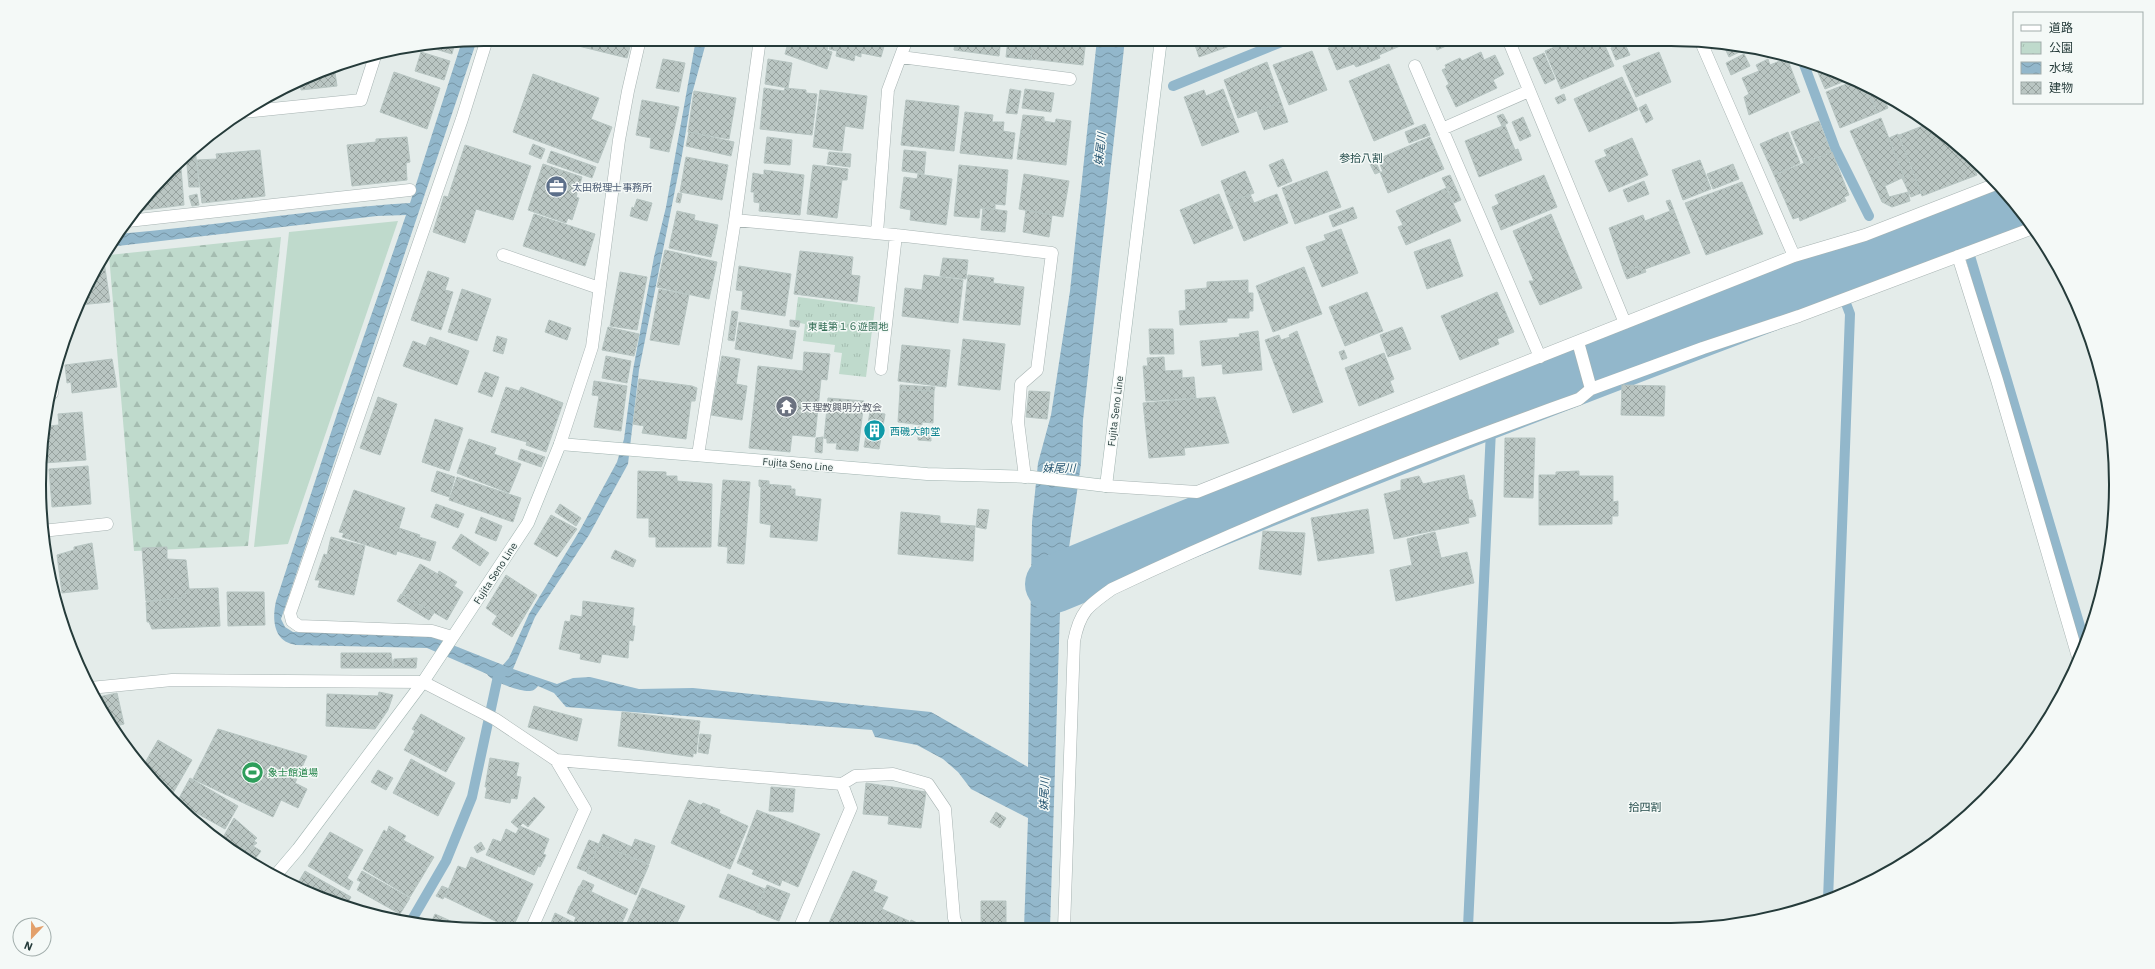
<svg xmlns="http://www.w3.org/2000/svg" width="2155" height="969" font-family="'IBM Plex Sans','Noto Sans JP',sans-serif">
	<defs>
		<pattern id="forest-firs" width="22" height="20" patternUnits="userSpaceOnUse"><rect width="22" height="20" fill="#bfdacc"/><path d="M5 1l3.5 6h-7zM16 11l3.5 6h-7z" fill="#a4bcb0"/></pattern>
		<pattern id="park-tufts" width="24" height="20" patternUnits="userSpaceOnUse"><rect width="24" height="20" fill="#bfdacc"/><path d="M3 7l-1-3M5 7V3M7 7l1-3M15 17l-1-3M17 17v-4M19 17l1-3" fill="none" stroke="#a4bcb0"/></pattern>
		<pattern id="water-waves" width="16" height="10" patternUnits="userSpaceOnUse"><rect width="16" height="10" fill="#92b7cb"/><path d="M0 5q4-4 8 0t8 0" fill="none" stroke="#7796a6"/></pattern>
		<pattern id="building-cross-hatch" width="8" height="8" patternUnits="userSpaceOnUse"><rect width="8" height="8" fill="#bac6c3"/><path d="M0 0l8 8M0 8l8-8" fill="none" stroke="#97a29f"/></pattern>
	</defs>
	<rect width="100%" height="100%" fill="#e4ecea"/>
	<path fill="#bfdacc" d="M398 221 288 544 254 547 289 232Z"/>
	<path fill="url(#forest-firs)" d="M281 237 248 546 134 551 109 255Z"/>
	<path fill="url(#park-tufts)" d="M798 297 875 307 866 377 839 374 842 353 834 352 835 345 803 341 805 324 795 322Z"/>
	<path fill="url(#water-waves)" d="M696 39H707L692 94 682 155 639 370 628 464 589 535 535 617 513 669 557 684 573 678 590 677 639 689 693 688 931 712 1028 767 1032 522 1038 463 1051 415 1070 291 1097 39H1125L1083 420 1081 464 1060 611 1050 928H1024L1028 818 971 789 958 772 943 759 917 745 875 737 872 730 566 707 554 693 538 686C536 688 534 691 530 691 521 692 492 682 487 674L427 648 296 645C273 642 272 619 276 601L339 408 406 215 377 216 109 247 118 234C216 226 312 209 410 203L462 41 477 40 281 619 285 627 293 632 430 636 503 665 509 658 529 614 580 530 617 462 624 439 633 370 654 257 666 207Z"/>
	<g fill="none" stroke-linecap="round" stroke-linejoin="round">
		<path stroke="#92b7cb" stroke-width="10" d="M1802 59 1835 148 1869 216
			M1173 86 1289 39
			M1962 229 2085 643
			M1883 246 1888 258
			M1828 900 1850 314 1836 277
			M410 923 446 861 472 797 498 676 504 671
			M1468 927 1492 408"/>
		<path stroke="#92b7cb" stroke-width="58" d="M1054 584C1373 452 1695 329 2019 208"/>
	</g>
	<path fill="url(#building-cross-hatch)" stroke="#b7c5c2" d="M550 39H632L627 58Z
		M789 39H816L829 43 827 50 832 52 827 69 785 54Z
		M826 39H886L881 57 861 53V57L855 55 854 61 836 56 837 51 829 49 832 41Z
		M950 39H1001L999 56 954 50 955 43H950Z
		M1008 39H1033L1031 60 1006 57Z
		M1033 39H1086L1083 65 1031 59Z
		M1193 39H1237L1238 43 1199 57Z
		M1242 39H1251L1243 42Z
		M1339 39H1405L1407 43 1379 55 1380 58 1356 67 1354 64 1337 70 1328 48 1341 44Z
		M1433 39H1462L1437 50Z
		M1574 39H1602L1614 66 1561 89 1545 51Z
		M455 42 452 54 422 45Z
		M1624 42 1630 55 1616 60 1611 48Z
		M1723 44 1750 47 1729 57Z
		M1312 51 1327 90 1289 105 1273 65Z
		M421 52 450 61 444 80 415 71Z
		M1481 52 1484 60 1495 55 1504 74 1493 80 1497 88 1456 107 1446 86 1449 84 1442 70 1446 68 1445 65 1460 58 1462 61Z
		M1659 52 1671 82 1636 97 1623 66Z
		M1544 53 1555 79 1545 84 1533 58Z
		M1744 54 1750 66 1731 75 1726 63Z
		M1787 58 1800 92 1749 115 1744 97 1749 94 1742 78 1759 71 1756 65 1768 59 1770 65Z
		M663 59 685 63 679 92 656 88Z
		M768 59 792 63 788 88 765 84Z
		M1267 62 1281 102 1238 118 1224 80Z
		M1814 63 1850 79 1825 89Z
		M1389 64 1414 124 1374 141 1349 81Z
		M334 66 337 86 301 90 300 82Z
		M394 72 440 88 427 129 380 112Z
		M533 74 599 98 591 119 612 127 598 163 513 132Z
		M1622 77 1638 110 1589 132 1574 99Z
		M1854 81 1867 87 1877 113 1840 128 1826 92Z
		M291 86V91L275 93Z
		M1867 87 1882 94 1888 108 1877 113Z
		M764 88 784 91 785 88 806 90V93L817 94 812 135 760 129Z
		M1010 89 1021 91 1017 114 1006 113Z
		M1025 89 1054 93 1051 112 1022 108Z
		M1223 89 1239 132 1202 146 1184 97 1204 90 1206 96Z
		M820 90 867 96 863 129 845 126 842 151 813 147Z
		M694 91 736 98 729 139 688 132Z
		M1564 94 1566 100 1558 104 1555 98Z
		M642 100 679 107 669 152 650 148 651 138 636 135Z
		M906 100 959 106 954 151 901 145Z
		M1281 102 1288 122 1264 130 1257 111Z
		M1646 104 1653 119 1646 123 1639 108Z
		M965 112 993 115 992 122H1004L1003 131 1015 133 1012 159 960 153Z
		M1503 114 1508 123 1502 126 1497 116Z
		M1023 115 1044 117V121L1055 123 1056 119 1071 121 1066 165 1017 159Z
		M1523 117 1531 136 1520 141 1512 122Z
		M1881 118 1904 177 1885 186 1889 197 1908 192 1910 201 1892 207 1882 202 1850 131Z
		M1819 121 1831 152 1804 163 1791 132Z
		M1425 124 1430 135 1409 143 1405 132Z
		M1928 124 1964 150 1969 155 1977 175 1922 196 1899 135Z
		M1505 125 1515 150 1518 149 1522 160 1479 177 1465 141Z
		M689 132 734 142 731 156 686 146Z
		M1788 132 1800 163 1774 175 1760 144Z
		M1898 134 1921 193 1911 197 1902 178 1904 177 1889 138Z
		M407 137 410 162 406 163 407 180 352 186 347 145 376 142V139Z
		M767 137 792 140 790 165 764 163Z
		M1430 137 1444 169 1388 193 1380 172H1383L1378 159Z
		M1632 138 1648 175 1609 192 1595 161 1607 156 1604 150Z
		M533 144 545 149 541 159 529 154Z
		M465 145 531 166 513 220 476 209 465 243 433 232 444 196 448 197Z
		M195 147 199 187H189L186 154Z
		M260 150 265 196 202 203 197 160 217 159 216 154Z
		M904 150 926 152 924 174 902 171Z
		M551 151 596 167 592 178 547 162Z
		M829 152 851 154 850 167 827 164Z
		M1832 152 1849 195 1844 197 1846 201 1800 221 1799 217 1793 219 1774 175Z
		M183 157 184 164 176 165Z
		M686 157 728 165 722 200 680 192Z
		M1283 159 1292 181 1278 187 1269 165Z
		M1700 160 1711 189 1683 200 1672 170Z
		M1376 162 1380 172 1375 174 1370 164Z
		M543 164 582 177 576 197 579 198 572 220 568 218 566 223 528 210Z
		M1733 164 1739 179 1713 189 1707 174Z
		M813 165 848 169 847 180H842L837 218 807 214Z
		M959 165 1008 170 1005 205 995 204V209L980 208 979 218 954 216Z
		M181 168 184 205 136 211 149 191 172 169Z
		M764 170 804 175 800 215 759 211 760 203 754 202V192H751L753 173 764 175Z
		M1245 171 1254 193 1229 203 1221 181Z
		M1327 171 1341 207 1295 224 1282 188Z
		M918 174 952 179 946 225 910 220 911 210 900 208 904 177 917 179Z
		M1024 174 1069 181 1063 217 1019 209Z
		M1450 175 1461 200 1454 203 1442 178Z
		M1544 175 1557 207 1501 230 1492 207 1499 204 1495 195Z
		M1644 181 1649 194 1628 202 1623 190Z
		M1742 182 1763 234 1706 255 1685 203Z
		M1446 188 1461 221 1406 245 1398 227 1403 225 1396 211Z
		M678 193 682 194 680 203 676 202Z
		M197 194 199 205 192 206 189 196Z
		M1219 194 1233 228 1194 244 1180 210Z
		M1250 194 1254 203 1277 194 1288 223 1244 241 1229 203Z
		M637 199 652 203 647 221 630 216 632 207 634 208Z
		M1670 200 1690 253 1645 269 1646 272 1643 273 1640 266 1624 272 1609 228 1643 215 1645 221 1670 211 1666 201Z
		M1353 207 1357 218 1333 227 1329 216Z
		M983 208 1007 211 1005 232 981 230Z
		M1026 210 1052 215 1049 237 1023 232Z
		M677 211 695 215 694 220 718 225 711 257 669 248Z
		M534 214 595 234 585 266 523 246Z
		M1551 214 1582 288 1540 305 1529 281H1534L1513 231Z
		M1341 229 1358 273 1322 287 1306 247 1326 240 1324 235Z
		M1450 239 1463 276 1427 289 1414 252Z
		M665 250 717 262 709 299 657 287Z
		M800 251 853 257 851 275 860 276 857 302 794 294Z
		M103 255 110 302 79 305 99 262Z
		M943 258 968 260 966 279 940 276Z
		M739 266 791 274 785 316 741 309 743 291 736 290Z
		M1640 266 1643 273 1627 279 1624 272Z
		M1304 267 1322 314 1273 332 1256 286Z
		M428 271 449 278 445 290 453 292 441 330 411 320Z
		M620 272 647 277 637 330 610 326Z
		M924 275 963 280 958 323 902 316 905 288 922 290Z
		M968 275 994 278 993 283 1024 287 1020 325 963 320Z
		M1248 280V293H1253V311H1249V318H1227V322L1180 325 1179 311 1186 310 1185 290 1207 288V282Z
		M462 289 491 299 477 341 448 332Z
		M659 289 689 295 679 345 650 340Z
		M1367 292 1383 331 1345 346 1329 307Z
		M1497 292 1514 332 1497 339 1499 344 1460 360 1441 316Z
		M732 311 738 312 734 341 728 340Z
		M549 320 571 328 567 340 545 332Z
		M790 320 800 321 799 327 790 326Z
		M739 322 796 331 792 359 735 349Z
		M608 327 639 334 634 356 602 350Z
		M1402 327 1411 349 1388 357 1380 335Z
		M1149 329H1173L1174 354H1150Z
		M1258 331 1262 370 1223 374 1222 364 1202 366 1200 341 1240 337 1239 334Z
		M1297 331 1323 402 1293 413 1265 340 1279 335 1281 340 1290 337 1289 335Z
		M497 336 507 339 503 354 493 351Z
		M430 337 469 351 457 385 403 366 413 341 426 346Z
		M963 339 1005 344 1000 390 958 385Z
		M902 345 950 350 946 387 898 381Z
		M1344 350 1347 358 1342 360 1339 352Z
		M804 352 830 354 827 380 821 379 815 437 792 435 790 452 749 448 758 366 803 371Z
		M1384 353 1394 379 1390 381 1394 392 1359 406 1345 368Z
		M606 356 631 361 627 383 602 378Z
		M722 356 740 359 736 384 747 386 742 420 711 415Z
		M1164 357 1165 371 1182 370V378L1194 377 1196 398 1146 401 1143 366H1148L1147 358Z
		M112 359 117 387 72 393 71 382 67 383 65 365Z
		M485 372 499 377 492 397 478 392Z
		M639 379 692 386 697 388 695 401H691L686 439 642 433 644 426 633 424Z
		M594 381 627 386 621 431 594 427 599 396 592 395Z
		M900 385 935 387 934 391 900 390Z
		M1622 385 1665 386 1664 416 1621 415Z
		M506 387 519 391 521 387 563 403 546 452 526 445 527 442 491 432Z
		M900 390 934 391 933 423 922 422V425L898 422Z
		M1029 391 1050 392 1047 419 1026 417Z
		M378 397 397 404 380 455 360 448Z
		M1215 397 1229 443 1184 448 1185 455 1149 458 1143 403Z
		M828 398 864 401 858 451 836 449 837 443H827V439L824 438Z
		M82 412 86 460 44 463V432H49V426L59 425 58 414Z
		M870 412 885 414 879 449 864 447Z
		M435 419 463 428 449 471 422 462Z
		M918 427 931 428V441L918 440Z
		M823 437 822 453 815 452 816 438Z
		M1505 438H1535L1533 498 1504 497Z
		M469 439 496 448 494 454 521 464 509 493 457 473Z
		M521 449 545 457 541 467 518 459Z
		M88 466 91 504 52 507 49 469Z
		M437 471 455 477 449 497 431 491Z
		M638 471 666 472V476H677V481L712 484 711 547H656V537H649V518H637Z
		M1579 471V476H1613V502L1618 501V516H1612V524L1539 525V475H1556V472Z
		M1464 475 1469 500H1472L1476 516 1468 518 1469 523 1394 539 1384 494 1401 490V480L1419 476 1423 484Z
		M457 477 521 498 513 522 449 500Z
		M40 478 42 504 40 503Z
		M723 480 750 482 744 564 727 563 728 547 718 546Z
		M759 480 769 481V484H765L761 488 759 486Z
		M765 484 791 486V489H795V496L821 499 817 541 770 537 771 525 760 523 761 488Z
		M354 490 405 508 399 528 420 535 419 537 436 542 430 561 397 551 396 555 342 537 344 533 339 532Z
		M436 504 464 514 458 528 431 517Z
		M560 504 581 518 576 526 555 512Z
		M978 509 989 510 986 529 976 527Z
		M1368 509 1374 553 1318 561 1311 518Z
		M901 512 940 516V523L975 526 973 561 898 554Z
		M551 515 577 529 557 557 534 544Z
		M481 517 502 526 496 541 475 533Z
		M1263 531 1305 533 1301 575 1259 569Z
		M1435 532 1441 558 1467 552 1474 583 1396 601 1390 570 1412 565 1407 539Z
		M461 534 489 553 480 566 452 548Z
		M331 537 365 546 354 595 318 587 320 580H315L324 554 327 555Z
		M92 543 98 589 62 593 57 555 74 550V547Z
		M44 546H49L53 587Z
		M167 547V559L186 560 189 589 182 598 146 601 142 548Z
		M615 550 636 560 633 567 611 558Z
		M420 564 438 574 439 571 457 582 454 586 463 592 447 620 402 594Z
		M506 575 537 595 512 637 492 624 497 616 486 608Z
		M218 588 220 626 152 629 149 622H147L146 602 182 598 189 589Z
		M227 592H264L265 625 228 626Z
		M401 594 434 613 429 620 397 601Z
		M583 601 634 608 632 626H635L633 641 629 640 628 658 602 654 600 663 580 659 581 654 559 649 565 621 570 622 571 615 582 617Z
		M341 653H391L393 668H341Z
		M417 658 416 668H393L394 659Z
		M379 692 393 695 388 710 375 729 326 726 327 694 378 696Z
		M117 693 124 724 112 727 94 698Z
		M534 706 582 719 577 741 528 727Z
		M622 712 700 721 696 754 693 753V757L618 746Z
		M421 714 465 738 446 772 404 750 415 731 412 729Z
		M218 729 307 756 295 783 307 789 298 808 281 800 273 817 193 779Z
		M700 734 711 735 708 754 698 752Z
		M158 740 192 760 173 793 156 783 142 768Z
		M490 758 519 763 516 776 521 777 517 799 511 798 510 803 485 798 487 787H485Z
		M411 759 455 783 438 816 393 793Z
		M378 770 393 778 386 790 371 782Z
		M190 778 238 806 225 829 177 802Z
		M866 783 926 792 921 828 888 824 889 816 863 814Z
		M771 787 795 789 793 812 769 811Z
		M534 797 545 807 528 827 523 823 518 828 511 822Z
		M689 800 701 805 703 803 720 810 719 813 748 826 730 869 671 843Z
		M175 802 192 812 189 818Z
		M757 810 820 834 798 887 782 880 780 886 752 874 754 870 737 863Z
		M996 812 1006 818 1000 828 990 822Z
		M234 818 257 838 254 841 257 843 253 846 261 851 252 863 221 841Z
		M197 822 218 834 216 838 196 823Z
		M389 826 406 836 403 840 434 857 410 897 363 869 384 830 387 832Z
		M520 826 549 839 543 854 546 855 540 867 538 866 534 875 486 855 493 839 501 842 506 829 516 834Z
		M330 832 363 850 347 878 353 882 349 890 308 866Z
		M603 834 632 847 635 839 655 846 649 864 599 844Z
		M589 840 599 844 587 872 577 868Z
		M481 842 485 849 477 853 474 847Z
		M599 844 649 865 636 895 587 873Z
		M471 857 533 884 512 929 445 897 458 866 466 869Z
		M305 871 351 897 345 907 296 886Z
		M362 871 410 898 400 914 357 890 361 882 357 880Z
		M853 871 877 881 873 891 888 897 882 909 909 921 905 929H826Z
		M728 874 765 889 756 911 719 897Z
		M583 880 594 885 591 892 580 886Z
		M767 885 790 894 779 921 756 912Z
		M442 886 449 889 443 899 436 896Z
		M579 886 628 909 619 930H578L572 927 576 917 567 913Z
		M642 888 685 906 674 929 643 930 627 923Z
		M981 901H1006V926H981Z
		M555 913 573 922 569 930H565L551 923Z
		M435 914 464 927 463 928 430 925Z
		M911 920 930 929H907Z"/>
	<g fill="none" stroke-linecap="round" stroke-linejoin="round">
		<defs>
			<path id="street" d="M703 39 760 40
				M760 39 735 220 896 235 1052 253 1037 370 1021 384 1018 422 1025 477
				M1508 39 1625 323
				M1701 42 1794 256
				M901 57 1070 79
				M1415 66 1540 357
				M243 112 361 100 376 53
				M1442 129 1529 91
				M128 221 410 190
				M877 233 888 90 907 39
				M503 255 599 288
				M1958 256 1997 380 2078 657
				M1578 342 1591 389
				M881 369 896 235
				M49 394 52 393 51 383
				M560 444 592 347 619 140 628 91 640 39
				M698 455 735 220
				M1106 486 1197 492 1794 256 1865 235 1996 184
				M42 531 107 524
				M452 637 432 631 299 626 292 621 290 613 462 119 487 39
				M90 688 172 680 423 682 495 719 556 760 842 784 851 808 799 929
				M842 784 855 776 893 774 928 784 945 809 954 918 958 929
				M1064 928 1074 641C1080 611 1088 606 1112 589 1264 517 1421 455 1579 399L1591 389 1703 348 1799 316 2033 228
				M531 930 585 809 556 760"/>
			<path id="secondary" d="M275 876 298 849 423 682 528 523 560 444 927 474 1032 477 1106 486 1161 39"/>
		</defs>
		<use href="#street" stroke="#a7b3b2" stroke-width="13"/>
		<use href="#secondary" stroke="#a0b3b0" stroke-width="13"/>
		<use href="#street" stroke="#fff" stroke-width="12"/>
		<use href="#secondary" stroke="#fff" stroke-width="12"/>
	</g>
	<defs>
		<symbol id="office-disc" viewBox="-11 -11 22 22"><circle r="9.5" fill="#5c6f8a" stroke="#f4f9f7"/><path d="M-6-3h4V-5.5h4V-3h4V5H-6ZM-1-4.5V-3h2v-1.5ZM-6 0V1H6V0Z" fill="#fff"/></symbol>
		<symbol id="temple-disc" viewBox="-11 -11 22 22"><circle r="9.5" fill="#6b7280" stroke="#f4f9f7"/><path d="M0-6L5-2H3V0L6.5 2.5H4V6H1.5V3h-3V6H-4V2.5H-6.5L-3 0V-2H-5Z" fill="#fff"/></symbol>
		<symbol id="building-disc" viewBox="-11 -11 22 22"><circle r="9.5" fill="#0f9aa8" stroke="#f4f9f7"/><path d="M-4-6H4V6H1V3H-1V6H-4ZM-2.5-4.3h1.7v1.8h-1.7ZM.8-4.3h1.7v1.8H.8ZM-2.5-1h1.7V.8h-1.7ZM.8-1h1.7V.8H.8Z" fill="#fff"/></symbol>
		<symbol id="stadium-disc" viewBox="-11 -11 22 22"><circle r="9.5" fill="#2e9e5b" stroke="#f4f9f7"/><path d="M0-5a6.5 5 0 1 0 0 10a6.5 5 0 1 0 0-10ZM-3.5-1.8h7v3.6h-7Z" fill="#fff"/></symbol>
	</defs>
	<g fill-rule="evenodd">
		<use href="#office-disc" x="544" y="174" width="25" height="25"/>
		<use href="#temple-disc" x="774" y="394" width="25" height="25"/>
		<use href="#building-disc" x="862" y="418" width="25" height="25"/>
		<use href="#stadium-disc" x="240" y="760" width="25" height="25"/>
	</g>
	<g text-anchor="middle" stroke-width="3" stroke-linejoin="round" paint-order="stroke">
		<g font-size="10" fill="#4e5e75" stroke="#f4f9f7" text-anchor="start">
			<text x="572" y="191">太田税理士事務所</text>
		</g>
		<g font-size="10" fill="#346e56" stroke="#f4f9f7">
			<text x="848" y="330">東畦第１６遊園地</text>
		</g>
		<g font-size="10" fill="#5b616d" stroke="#f4f9f7" text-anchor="start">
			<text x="802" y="411">天理教興明分教会</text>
		</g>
		<g font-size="10" fill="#253b3a" stroke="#f4f9f7">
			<text transform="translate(1115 411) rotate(-83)" y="4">Fujita Seno Line</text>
			<text transform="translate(798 464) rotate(5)" y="4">Fujita Seno Line</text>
			<text transform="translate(495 573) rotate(-57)" y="4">Fujita Seno Line</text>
		</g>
		<g font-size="10" fill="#0d838f" stroke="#f4f9f7" text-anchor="start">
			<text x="890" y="435">西磯大帥堂</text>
		</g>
		<g font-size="10" fill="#27864d" stroke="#f4f9f7" text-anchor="start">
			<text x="268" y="776">象士館道場</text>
		</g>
		<g font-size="11" font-style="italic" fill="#265571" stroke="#f4f9f7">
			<text transform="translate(1100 149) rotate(-84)" y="4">妹尾川</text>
			<text x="1059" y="472">妹尾川</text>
			<text transform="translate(1044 794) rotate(-88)" y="4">妹尾川</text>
		</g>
		<g font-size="11" fill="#234b4a" stroke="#f4f9f7">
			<text x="1361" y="162">参拾八割</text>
			<text x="1645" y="811">拾四割</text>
		</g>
	</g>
	<path d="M0 0H2155V969H0ZM484 46H1671A438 438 0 0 1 2109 484V485A438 438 0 0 1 1671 923H484A438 438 0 0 1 46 485V484A438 438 0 0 1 484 46Z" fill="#f4f9f7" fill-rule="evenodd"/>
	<path fill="none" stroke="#253b3a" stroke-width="2" d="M484 46H1671A438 438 0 0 1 2109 484V485A438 438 0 0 1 1671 923H484A438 438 0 0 1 46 485V484A438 438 0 0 1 484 46Z"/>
	<rect x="2013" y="12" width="130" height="92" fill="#f4f9f7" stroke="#a1adab"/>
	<rect x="2021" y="25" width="20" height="6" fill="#ffffff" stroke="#a1adab"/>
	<text x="2049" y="32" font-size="12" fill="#253b3a">道路</text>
	<rect x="2021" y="42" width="20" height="12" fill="url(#park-tufts)" stroke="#a1adab"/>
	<text x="2049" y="52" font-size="12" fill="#253b3a">公園</text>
	<rect x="2021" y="62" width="20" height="12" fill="url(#water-waves)" stroke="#a1adab"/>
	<text x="2049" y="72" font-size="12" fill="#253b3a">水域</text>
	<rect x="2021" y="82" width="20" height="12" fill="url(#building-cross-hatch)" stroke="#a1adab"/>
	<text x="2049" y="92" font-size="12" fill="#253b3a">建物</text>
	<g transform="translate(32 937) rotate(202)"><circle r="19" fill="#f4f9f7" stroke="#a1adab"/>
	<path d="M0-3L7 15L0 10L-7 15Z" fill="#e3a06b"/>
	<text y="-6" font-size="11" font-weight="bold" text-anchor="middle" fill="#253b3a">N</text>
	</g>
</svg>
